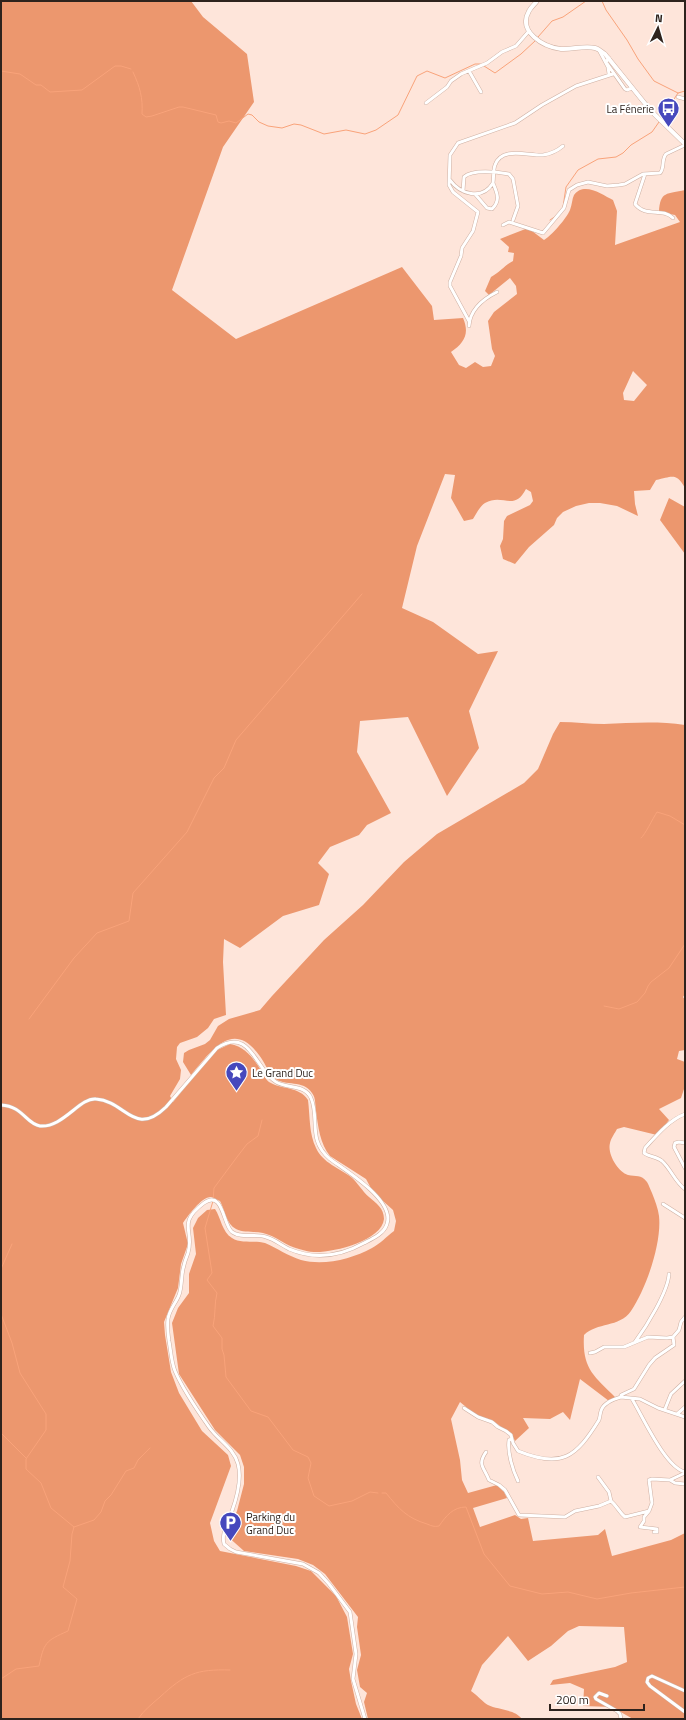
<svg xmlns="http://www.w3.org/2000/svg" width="686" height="1720" font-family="'Titillium Web',sans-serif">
	<rect width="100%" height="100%" fill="#fee5da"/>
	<path fill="#ec976e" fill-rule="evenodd" d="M1 1H191L203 17 247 54 254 102 223 147 172 290 236 339 402 267 432 306 434 320 463 318C470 334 464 343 451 352L459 365 466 368 475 362 483 367 491 366 495 356 492 349 488 321 494 312 517 294 516 286 510 278 489 295 485 291 491 277C500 272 505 265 513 261L514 253 508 252 509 247 500 239 528 228 544 240C552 235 566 219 570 210 572 205 572 199 574 195 584 181 603 195 613 200L617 211 615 245 680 222 675 215 659 212C660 191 667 194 685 190V488C676 472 672 477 656 480L650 490 634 491 635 504 638 516 617 506 600 503H589L576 506 563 512 557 518 554 525 529 547 515 564 503 559 500 546 503 539 504 521 507 516 530 505 533 501 531 492 526 489C514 512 503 493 485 503 480 506 476 514 473 519L464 521 451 498 455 475 445 474 417 546 402 608 433 622 478 654 498 651 469 711 479 748 447 796 408 717 360 721 357 752 391 813 367 825 359 835 330 847 318 863 329 874 319 905 283 916 240 948 224 939 223 962 226 1015 214 1019 208 1028 197 1037 180 1043 177 1047 176 1059 181 1070 180 1079 170 1096 173 1102 215 1051 230 1044C246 1047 254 1059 262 1072 264 1075 266 1080 269 1082 282 1090 299 1086 308 1100 310 1116 309 1134 316 1148 323 1163 339 1168 351 1177 358 1183 362 1191 369 1197 376 1203 384 1208 384 1219 382 1241 332 1253 314 1252 309 1252 304 1250 299 1249 286 1246 276 1236 263 1233 254 1231 244 1233 236 1229 226 1224 225 1210 220 1201 217 1200 214 1197 211 1197 201 1197 188 1216 183 1223L188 1244 181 1264 178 1288 164 1322 165 1335 171 1372 179 1393 202 1431 228 1455 231 1466 210 1523 214 1541 220 1551 296 1566 311 1571 336 1596 347 1617 353 1654 349 1669 351 1681 356 1704 362 1719H1ZM633 371 647 385 634 401 624 400 623 393Z
		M669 498 685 507V554L660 520Z
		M560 722C575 722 589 724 604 724 631 723 658 721 685 725V994L683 997 685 1000V1050L679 1051 677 1059 685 1062V1086L681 1098 659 1109 669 1120 657 1135 624 1127 617 1129C615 1133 611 1138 610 1143 607 1154 618 1172 628 1175 636 1177 641 1174 647 1182 649 1185 650 1189 652 1193 655 1201 658 1208 659 1216 662 1243 646 1289 631 1311 619 1328 597 1322 584 1335 582 1368 593 1375 615 1397L609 1401 580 1379 570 1420 563 1412 550 1419 523 1418 529 1428 515 1441 512 1435 492 1420 477 1416 460 1402 451 1419 460 1460 462 1480 468 1493 497 1485 504 1492 507 1498 473 1508 480 1527 515 1515 521 1519 528 1518 533 1541 598 1535 605 1529 612 1556 671 1540 685 1533V1719H633L612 1707 583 1706 584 1689 570 1683 550 1685 553 1680 615 1667 627 1662 624 1627 579 1626 568 1631 551 1646 528 1661 508 1636 482 1665 471 1691C476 1694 484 1703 488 1705 498 1710 515 1709 522 1719H368L364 1702 367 1693 360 1687 357 1670 361 1655 357 1627 358 1617 325 1574 313 1565 298 1559 244 1551 226 1535 237 1511 244 1484V1467L240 1455 215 1430 179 1374 172 1323 178 1308 189 1293V1274L196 1254 193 1228 198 1218 207 1210 215 1209C221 1218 222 1232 232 1238 241 1244 255 1240 265 1243 277 1248 288 1256 301 1260 324 1266 352 1259 372 1248 380 1244 387 1236 394 1231L396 1221 393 1210 373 1192 366 1179 330 1156C320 1144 318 1126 316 1111 315 1105 316 1098 312 1093 303 1079 286 1087 274 1078 268 1072 264 1061 259 1055 232 1018 210 1053 191 1075L183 1062 184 1053 189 1050 205 1044 210 1040 218 1026 229 1019 260 1010 272 996 324 940 363 905 404 862 437 834 524 783 538 769 553 734Z"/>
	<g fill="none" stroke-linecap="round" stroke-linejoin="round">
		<path stroke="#f9a37a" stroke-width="1" d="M602 1 606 10 627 40 638 59 654 81 678 93
			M538 37 552 21 563 17 586 1
			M484 66 495 73 521 54 535 41
			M1 71 20 74 36 85H41L50 92 82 90 115 66H121L131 69
			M133 72C140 87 143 98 142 114L146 117 152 116 179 107H183L216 115 218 122 221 123 229 121 236 123 248 114 252 115 259 122 268 126 282 128 294 124 301 125 324 134 346 130 365 134 376 130 398 115 417 76 427 71 445 78 475 64H480
			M661 119 678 93 685 91
			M563 207 566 187 578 170 598 159 616 157 623 153 631 145 652 132 659 122
			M550 220 556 216
			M641 838C645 835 653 818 657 812L670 816 685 825
			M604 1006 619 1009 637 1002 645 993 648 986 651 982 669 968 685 944
			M29 1019 74 958 97 933 129 921 133 893 187 832 214 778 224 768 236 740 362 594
			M262 1120 258 1136 247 1144 237 1157 214 1188 213 1201 205 1228 212 1273 207 1280 217 1293C214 1304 216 1314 213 1326L222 1338V1349L224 1355 226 1377 251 1411 268 1417 293 1450 308 1457 311 1463 308 1478 314 1496 329 1506 352 1501 370 1492 378 1493
			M1 1269 12 1244
			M1 1314 12 1343 20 1373 46 1414V1430L26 1459V1469L41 1483 51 1508 74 1527 72 1534 70 1561 63 1587 77 1599 68 1631C45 1641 44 1643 39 1666L16 1669 1 1679
			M1 1433 26 1458
			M382 1493H386C399 1509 407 1518 427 1524 432 1526 434 1527 439 1526 446 1516 453 1507 466 1507L484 1554 510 1586 542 1594 568 1592 597 1599 631 1593 685 1587
			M74 1527 94 1520 101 1512 105 1501 111 1495 126 1471 134 1468 138 1460 150 1448
			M138 1719C144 1710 152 1704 160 1697 185 1674 196 1669 230 1670"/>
		<defs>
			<path id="minor" d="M599 50 608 67 609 74
				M609 58 606 62 625 89 627 90 632 88
				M469 71 481 92
				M678 97 685 99
				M426 103 447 87 451 81 461 74 487 63 502 52 516 46 529 31
				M645 174 635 204C646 218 662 207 673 218
				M450 180C460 194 482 201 493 183 494 177 493 170 495 165 502 146 528 156 543 155 550 154 557 151 563 146
				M463 191 464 177C472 169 498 172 509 174L513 179 518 206 513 220
				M475 194 487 208 492 209C501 200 497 193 493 183
				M503 225 509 222 543 233 564 208 569 190 577 185 588 182 607 186 619 185 625 184 643 174 660 173C665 168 661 160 666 154L685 145
				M469 321 450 286V282L461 256 462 248 473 231 478 212 453 192 449 185 450 155 458 143 515 123 542 105 576 86 613 74
				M469 326C470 309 483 299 497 292
				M1 1105C23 1106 26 1124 40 1126 63 1128 80 1097 96 1099 126 1101 134 1138 166 1107L217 1048C251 1026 255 1070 276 1082 287 1089 305 1084 311 1098 320 1119 307 1140 330 1159 346 1171 395 1200 387 1224 384 1234 372 1239 364 1243 339 1257 315 1260 289 1249 281 1245 274 1239 266 1237 255 1233 242 1239 232 1232 223 1225 223 1189 204 1203 176 1224 195 1230 188 1253 186 1258 184 1264 183 1269 181 1278 182 1287 179 1295 176 1303 169 1310 168 1319 167 1326 168 1334 169 1341 171 1351 171 1361 175 1371 183 1390 197 1410 209 1427 218 1440 234 1448 238 1464 242 1479 237 1497 232 1511 229 1522 221 1532 224 1544L230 1549 236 1552 303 1564 319 1573 329 1584 350 1612 356 1654 353 1679 365 1719
				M685 1114C669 1120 656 1136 645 1148L644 1153C649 1157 656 1156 662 1161 671 1169 675 1182 685 1189
				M685 1143 679 1142 675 1143 674 1147 685 1168
				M663 1204 685 1218
				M635 1342C646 1327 668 1292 669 1274
				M590 1353 595 1352 604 1347H624L648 1337 667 1338 673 1337 679 1330 681 1322 685 1317
				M621 1397 640 1399 658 1408 685 1417
				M632 1399C643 1417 665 1467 685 1472
				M464 1408 478 1417 492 1422 498 1427 506 1431 511 1435 513 1443 518 1451C562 1469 576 1457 599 1420 600 1417 600 1414 601 1411 603 1403 614 1399 621 1397V1395L634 1389 649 1365 655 1358 674 1345 673 1337
				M665 1409 671 1394 685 1381
				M677 1414 685 1407
				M512 1439 509 1440C507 1452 513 1471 518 1481
				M486 1452C477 1465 484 1467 489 1480L499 1485 505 1490 519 1515 565 1517 575 1511 599 1506 611 1501
				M598 1477 609 1492 611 1501
				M670 1480 675 1483 685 1484
				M611 1501C617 1506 619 1512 625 1517L649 1511 652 1503 649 1480 652 1479 670 1480 685 1473
				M649 1511 644 1517V1521L640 1527 657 1529V1532H654
				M685 1691 652 1676 648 1678 647 1682 650 1686 685 1712
				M607 1696 599 1693 595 1697 596 1699 617 1711 620 1714 621 1719"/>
			<path id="major" d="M537 1C535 4 531 7 529 11 517 32 544 47 561 49 572 50 584 45 595 48 599 49 602 52 605 54L651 111 685 144"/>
		</defs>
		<use href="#minor" stroke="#ceb0a3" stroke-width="4"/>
		<use href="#major" stroke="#ceb0a3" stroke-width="5"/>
		<use href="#minor" stroke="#fff" stroke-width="3"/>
		<use href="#major" stroke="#fff" stroke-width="4"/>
	</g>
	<defs>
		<symbol id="bus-pin" viewBox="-11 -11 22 30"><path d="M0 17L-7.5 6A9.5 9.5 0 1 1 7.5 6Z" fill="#4648bd" stroke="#fff"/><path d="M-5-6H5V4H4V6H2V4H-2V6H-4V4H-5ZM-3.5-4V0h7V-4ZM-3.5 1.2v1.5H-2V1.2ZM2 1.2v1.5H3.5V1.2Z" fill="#fff"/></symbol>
		<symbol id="sight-pin" viewBox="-11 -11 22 30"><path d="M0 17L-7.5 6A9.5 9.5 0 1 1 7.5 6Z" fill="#4648bd" stroke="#fff"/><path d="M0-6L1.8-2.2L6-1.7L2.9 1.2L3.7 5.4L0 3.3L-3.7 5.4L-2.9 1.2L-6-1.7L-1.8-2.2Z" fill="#fff"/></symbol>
		<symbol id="parking-pin" viewBox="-11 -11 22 30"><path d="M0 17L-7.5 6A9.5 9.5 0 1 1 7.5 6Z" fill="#4648bd" stroke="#fff"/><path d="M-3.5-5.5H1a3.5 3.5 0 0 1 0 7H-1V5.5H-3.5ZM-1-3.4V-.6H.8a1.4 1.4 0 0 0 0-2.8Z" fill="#fff"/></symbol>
	</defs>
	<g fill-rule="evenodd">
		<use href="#bus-pin" x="656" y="96" width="25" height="34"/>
		<use href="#sight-pin" x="224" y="1060" width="25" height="34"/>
		<use href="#parking-pin" x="218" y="1510" width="25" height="34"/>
	</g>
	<g text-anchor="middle" stroke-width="4" stroke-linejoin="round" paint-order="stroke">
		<g font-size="11" fill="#2e231d" stroke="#fff" text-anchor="start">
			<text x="654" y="113" text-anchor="end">La Fénerie</text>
			<text x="252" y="1077">Le Grand Duc</text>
			<text x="246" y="1521">Parking du<tspan x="246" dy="13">Grand Duc</tspan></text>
		</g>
	</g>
	<rect width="686" height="1720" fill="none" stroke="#2e231d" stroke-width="4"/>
	<g transform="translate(658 28) rotate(5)" stroke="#ffffff" stroke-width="3" paint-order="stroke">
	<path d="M0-3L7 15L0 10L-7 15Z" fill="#2e231d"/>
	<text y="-6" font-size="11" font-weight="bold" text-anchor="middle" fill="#2e231d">N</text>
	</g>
	<path d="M550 1704v6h94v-6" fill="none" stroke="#2e231d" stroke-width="2"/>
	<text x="556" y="1704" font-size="12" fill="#2e231d" stroke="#ffffff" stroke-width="3" paint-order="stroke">200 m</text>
</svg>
